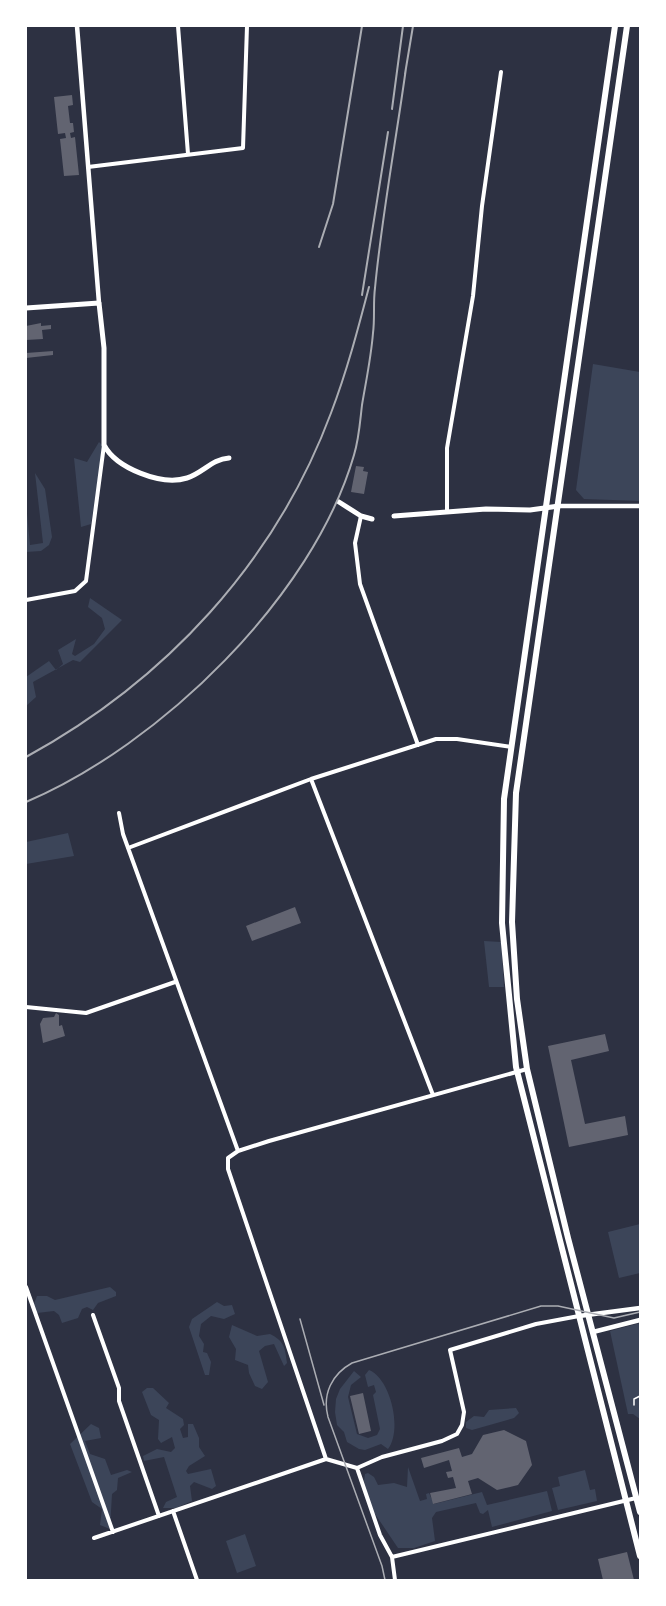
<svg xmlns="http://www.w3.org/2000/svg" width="666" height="1606" font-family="'Golos Text',sans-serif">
	<rect width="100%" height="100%" fill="#2d3142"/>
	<path fill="#3c4559" d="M593 364 640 372V501L584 499 576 490Z
		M99 442 103 446 91 524 81 527 74 458 87 462Z
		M35 473 45 489 52 537 49 545 41 551 26 552V503L30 545 43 543Z
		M90 598 122 620 80 662 73 660 33 682 36 697 26 706V677L49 661 56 670 63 664 58 650 76 639 72 654 75 656 94 644 105 629 102 618 88 607Z
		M68 833 74 856 26 864V842Z
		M484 941 501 942 504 987H489Z
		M640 1224V1273L619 1278 608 1232Z
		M110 1287 116 1292V1296L98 1303 93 1310 87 1307 82 1309 78 1318 62 1323 59 1315 54 1311 37 1313 34 1304 37 1296H47L55 1300Z
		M217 1302 224 1306 232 1305 235 1314 224 1319 211 1316 201 1324 199 1336 204 1344 203 1352 207 1353 211 1362 209 1375H205L189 1327 192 1319Z
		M640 1323V1419L633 1414H628L610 1331Z
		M232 1325 257 1336 270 1334C284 1341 285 1347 287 1363L284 1366 274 1344 265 1346 259 1351 268 1382 262 1389 255 1386 249 1373 248 1365 235 1360 236 1349 229 1337Z
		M369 1370C390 1378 403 1429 388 1449L381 1444 365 1450 359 1449 347 1442 344 1432 337 1425 335 1412 336 1399 340 1389 354 1371 361 1377 351 1385 348 1397 357 1434 368 1438 377 1435 380 1429 373 1395 376 1392 374 1385 368 1387 365 1375Z
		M147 1388H153L169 1403 166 1408 183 1419 184 1425 180 1429 183 1438 188 1437V1424H193L199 1438V1447L205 1456 189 1466 186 1471 188 1474 211 1469 216 1486 212 1489 194 1482 190 1486 192 1501 176 1508H163L166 1502 177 1497 164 1457 144 1461 143 1456 157 1449 171 1452 175 1448 172 1437 161 1443 158 1439 159 1420 151 1415 142 1392Z
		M516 1408 519 1413 514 1418 472 1430 466 1428V1422L474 1416 484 1417 489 1410Z
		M91 1424 99 1428 101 1438 85 1441 90 1454 105 1459 111 1475 127 1470 132 1472 118 1478 117 1490 112 1494 110 1529 100 1525 102 1509 92 1502 70 1444Z
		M408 1467 420 1501 427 1499 426 1494 429 1493 434 1504 482 1492 487 1505 547 1491 552 1511 492 1527 488 1510 483 1514 480 1513 476 1503 436 1512 432 1518 435 1541 414 1548H398L371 1508 364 1481 365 1474 368 1473 374 1477 378 1485 394 1483 407 1487Z
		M585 1470 590 1490 595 1489 597 1501 558 1510 552 1488 560 1486 558 1477Z
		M245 1534 256 1566 237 1573 226 1541Z"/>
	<path fill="#626471" d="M72 95 73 105 68 106 70 123H73L74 132 70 133 71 138 75 137 79 175 64 176 60 139 66 138 65 133 58 134 54 97Z
		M41 323V326L51 325V329L42 330 43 339 26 340V326Z
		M53 351V355L26 358V353Z
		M356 466 364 467 363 471 368 472 364 494 351 492Z
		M295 907 301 923 252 941 246 926Z
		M56 1013 59 1015V1026L62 1025 65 1036 43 1043 40 1024 43 1018 54 1017Z
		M605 1034 609 1051 571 1060 585 1124 625 1116 628 1135 569 1147 548 1046Z
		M363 1393 371 1431 359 1434 350 1396Z
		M504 1430 526 1441 532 1465 518 1485 497 1490 478 1478 468 1481 472 1494 433 1504 430 1493 456 1488 453 1477 448 1478 446 1472 452 1471 449 1460 424 1468 421 1458 459 1448 462 1457 472 1454 483 1435Z
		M627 1552 634 1580H603L598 1559Z"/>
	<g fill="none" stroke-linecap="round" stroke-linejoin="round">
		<path stroke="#fff" stroke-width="1.5" d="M634 1405V1399L640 1396"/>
		<path stroke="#fff" stroke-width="4" d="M178 26 188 154
			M88 167 243 148 247 26
			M447 512V448L473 296 482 206 501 72
			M361 516 355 543 360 584 418 745
			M26 600 75 591 86 581 104 445
			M311 779 433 1095
			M119 813 123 834 238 1151
			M128 848 311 779 436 739H457L512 747
			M26 1007 86 1013 175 982
			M26 1287 113 1532
			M93 1315 119 1388V1401L159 1516
			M357 1468 382 1457 442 1441 457 1434 462 1425 464 1412 450 1350 536 1324 579 1316
			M173 1511 197 1580
			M94 1538 326 1459
			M392 1557 636 1498
			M395 1580 392 1557 380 1535 357 1468 326 1459 228 1169V1158L238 1151 269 1141 527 1069"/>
		<path stroke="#fff" stroke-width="4.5" d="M77 26 99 303
			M559 506H640
			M579 1316 640 1308
			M593 1332 640 1320"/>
		<path stroke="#fff" stroke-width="5" d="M26 308 99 303 104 348V445C116 468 161 486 187 478 203 473 212 459 229 458
			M339 502 361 516 372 519
			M394 516 486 509 530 510 559 506"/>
		<path stroke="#fff" stroke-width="6" d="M615 26 504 799 502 923 516 1067 640 1556
			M627 26 516 793 512 922 517 999 527 1069 568 1238 640 1512"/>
		<path stroke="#abadb3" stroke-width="1.5" d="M300 1319 324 1405
			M385 1580 382 1566 328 1417C322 1394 332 1374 352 1363L541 1306H558L614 1318 640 1312"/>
		<path stroke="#abadb3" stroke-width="2" d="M405 74 413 26
			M392 109 403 26
			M319 247 333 204 362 26
			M362 295 388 132
			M26 757C165 681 275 563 331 413 347 371 358 329 369 287
			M26 802C160 745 313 597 354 455 359 439 360 422 362 405 366 381 371 358 373 333 375 318 373 303 375 288 382 214 396 141 406 68"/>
	</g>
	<rect width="666" height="1606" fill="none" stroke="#ffffff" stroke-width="54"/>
</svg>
